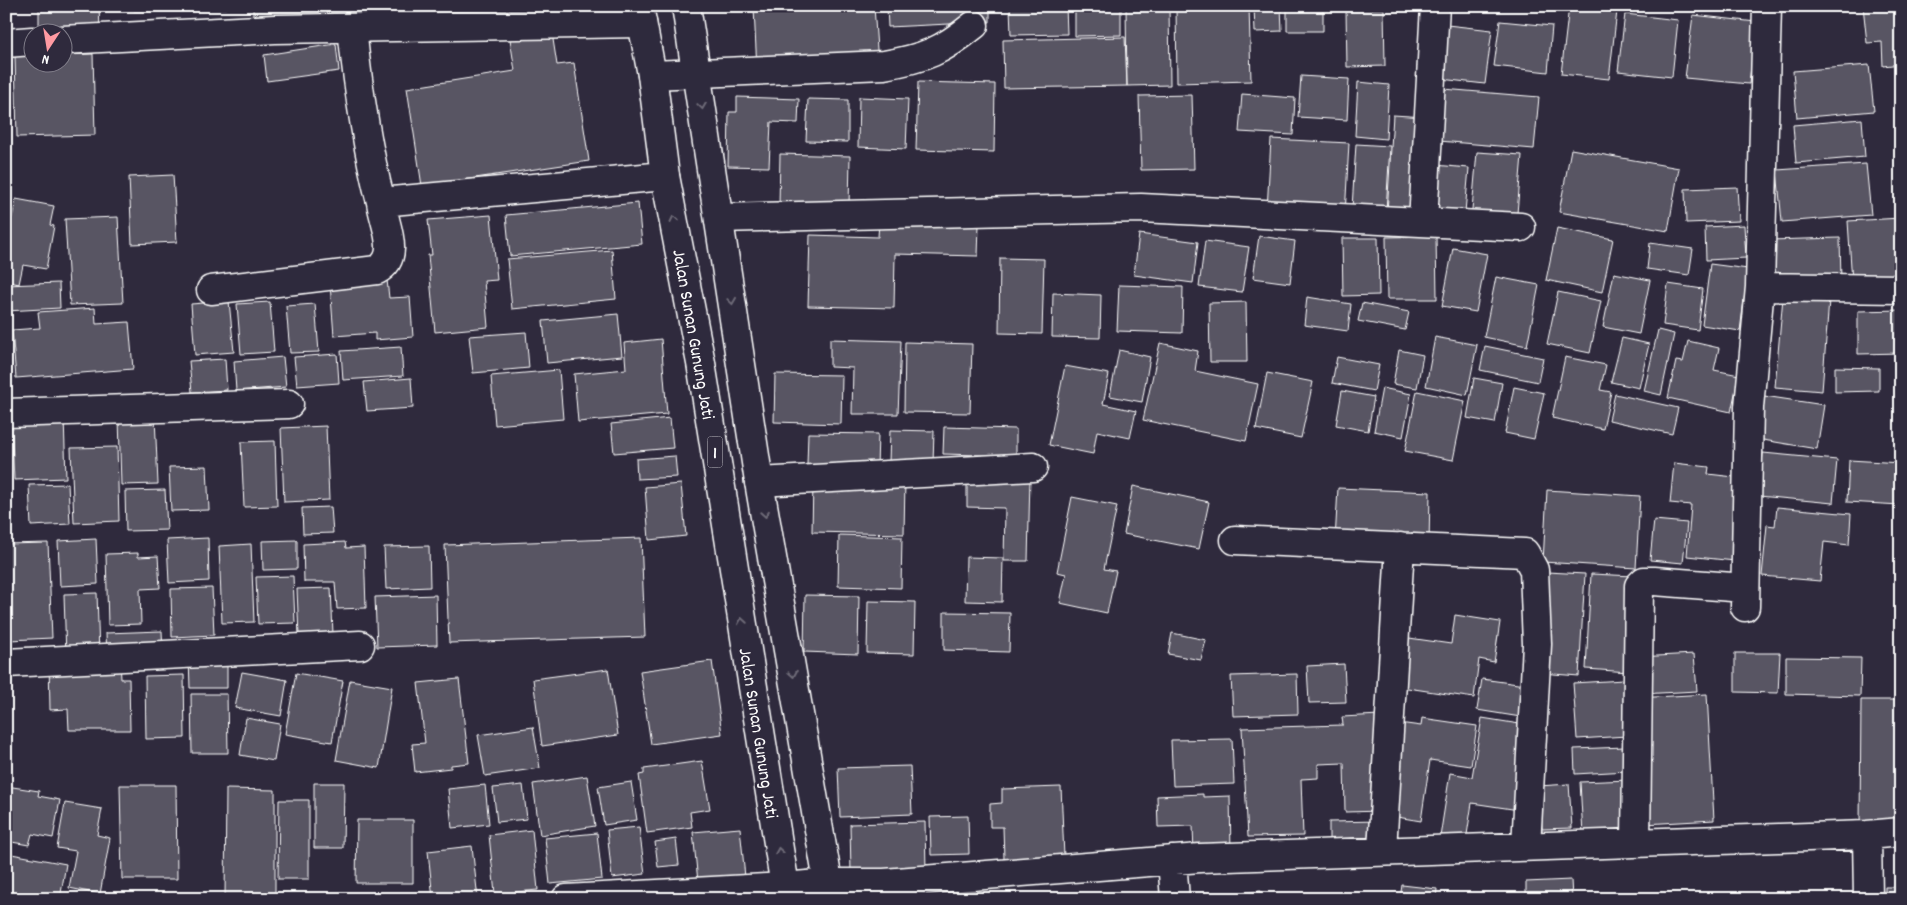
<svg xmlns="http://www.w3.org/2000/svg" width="1907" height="905" font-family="Dekko,sans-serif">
	<rect width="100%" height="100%" fill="#2f2a3d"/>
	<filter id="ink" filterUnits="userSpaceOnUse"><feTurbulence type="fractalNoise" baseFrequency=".02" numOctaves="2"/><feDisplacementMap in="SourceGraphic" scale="10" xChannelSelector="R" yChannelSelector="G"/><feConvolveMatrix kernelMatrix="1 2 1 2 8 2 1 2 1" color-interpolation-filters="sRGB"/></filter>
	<g filter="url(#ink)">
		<path fill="#595564" stroke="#fff" d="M39 6H99L100 31 39 32Z
			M134 6H160V11H134Z
			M180 6H227V8H180Z
			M253 6H484V22L253 24Z
			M500 6H559L560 19 501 23Z
			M571 6H603L604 19 572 21Z
			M794 6H874L878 64 757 70 754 8Z
			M887 6H990V22L888 27Z
			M1010 6H1066L1067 34 1011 35Z
			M1075 6H1121V35L1075 36Z
			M1126 6H1169L1170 85 1127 86Z
			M1176 6H1249L1251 81 1177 83Z
			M1254 6H1281L1282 31 1255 32Z
			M1287 6H1323V31H1287Z
			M1569 6 1617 11 1609 79 1561 74Z
			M1863 6H1901V64L1883 66 1882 42 1867 43Z
			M1384 9 1385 66 1347 67 1346 10Z
			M1625 14 1678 20 1672 77 1618 71Z
			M1693 15 1756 22 1749 84 1685 78Z
			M1500 21 1552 26 1548 72 1494 66Z
			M1438 24 1492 30 1485 84 1432 78Z
			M552 33 557 65 574 63 589 161 422 186 407 88 515 71 510 39Z
			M1125 37 1127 86 1004 88 1003 40Z
			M336 44 339 71 267 81 264 55Z
			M93 54 95 135 17 137 15 56H32V62H62V55Z
			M1869 65 1874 111 1797 118 1793 71Z
			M1301 76 1349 79 1347 120 1298 117Z
			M918 82 995 84 994 152 916 150Z
			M1358 82 1389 85 1386 139 1355 136Z
			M1443 89 1539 97 1534 149 1439 141Z
			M1242 94 1295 98 1293 135 1239 132Z
			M1192 95 1194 169 1141 170 1139 96Z
			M737 97 799 99 798 123 771 122 769 167 728 166 729 112H737Z
			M859 97 908 99 906 149 858 147Z
			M808 99 848 100V142L806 141Z
			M1393 115 1426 117 1421 215 1387 213Z
			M1862 119 1865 157 1796 163 1793 125Z
			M1271 139 1349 143 1345 215 1267 210Z
			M1356 144 1390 146 1386 211 1352 208Z
			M1571 149 1679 168 1668 231 1559 212Z
			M1477 152 1522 155 1516 225 1471 221Z
			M780 154 850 156 849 207 779 206Z
			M1866 164 1871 215 1782 222 1777 170Z
			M1435 165 1469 168 1465 212 1432 209Z
			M173 175 177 242 132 244 129 177Z
			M1737 187 1739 221 1686 223 1685 189Z
			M16 199 54 206 50 225 54 226 46 269 23 265 19 284 6 281V216L12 218Z
			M638 203 642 244 510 256 506 215Z
			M491 215 497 280 484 281 488 327 435 332 428 255H432L428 220Z
			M118 217 123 303 70 305 65 219Z
			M1901 218V280L1852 282 1848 221Z
			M879 222 979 225 978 256 895 254 894 308 808 306 810 235 878 237Z
			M1744 225 1746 258 1706 260 1705 227Z
			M1557 228 1613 239 1602 292 1546 280Z
			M1139 234 1198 242 1193 283 1134 275Z
			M1259 236 1295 241 1290 283 1253 278Z
			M1436 236 1437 299H1387L1386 237Z
			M1342 238H1378L1379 295 1343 296Z
			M1840 238 1841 280 1770 281 1769 240Z
			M1205 241 1249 247 1242 292 1199 287Z
			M1650 243 1693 249 1689 275 1647 269Z
			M1453 248 1487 254 1476 312 1442 306Z
			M612 250 616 299 512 309 507 259Z
			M1000 258 1044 259 1042 334 999 333Z
			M1710 264 1748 269 1740 331 1702 325Z
			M1614 273 1650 280 1639 334 1603 327Z
			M1496 277 1539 285 1527 346 1484 337Z
			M387 280 389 298 410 297 413 337 375 340V333L334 336 330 284Z
			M59 283 60 308 6 311V285Z
			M1668 284 1703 289 1698 330 1663 325Z
			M1119 285 1183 287 1182 333 1117 331Z
			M1558 292 1601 301 1590 353 1547 344Z
			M1053 293 1101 295 1100 338 1052 337Z
			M1307 297 1351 304 1348 331 1304 325Z
			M1783 297 1829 300 1822 391 1775 387Z
			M229 301 234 352 195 355 191 304Z
			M270 302 274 352 241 354 237 304Z
			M1246 302 1247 362H1210L1209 303Z
			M1362 303 1409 312 1405 330 1358 321Z
			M315 304 319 352 290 353 286 306Z
			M95 308 96 324 129 322 133 369 16 378 12 330 40 328 38 312Z
			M1901 310V353L1858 354V311Z
			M618 314 622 356 547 363 543 321Z
			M1658 330 1674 334 1661 395 1644 391Z
			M526 332 529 368 473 373 469 336Z
			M1435 337 1477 345 1467 395 1426 386Z
			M1622 338 1649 344 1639 388 1611 382Z
			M661 339 667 414 578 422 574 374 626 369 624 343Z
			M830 339 901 341 898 414H852L853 368 830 367Z
			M1688 341 1719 348 1714 370 1739 375 1731 412 1668 398 1676 361 1683 362Z
			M905 342 972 344 970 413 904 412Z
			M1160 343 1198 351 1195 371 1258 384 1246 441 1143 420Z
			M1485 346 1543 358 1538 382 1480 370Z
			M401 347 403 376 343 380 341 351Z
			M1119 350 1150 357 1142 402 1110 396Z
			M1399 350 1423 355 1417 388 1393 384Z
			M337 354 339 383 297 386 294 357Z
			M283 357 286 387 236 391 234 361Z
			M1337 357 1379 365 1374 391 1332 383Z
			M1565 357 1606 365 1600 390 1611 392 1603 429 1552 418Z
			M225 359 227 390 192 392 189 361Z
			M1065 366 1109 374 1103 404 1136 411 1130 438 1097 431 1093 454 1049 445Z
			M1835 367 1879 368V391L1835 392Z
			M559 370 563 419 495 425 491 376Z
			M1267 373 1313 382 1301 438 1256 429Z
			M775 374 842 375 841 424 774 422Z
			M411 378 413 408 367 411 364 382Z
			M1474 378 1502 383 1495 423 1467 418Z
			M1514 387 1544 393 1534 439 1505 433Z
			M1382 388 1411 394 1403 437 1374 431Z
			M1342 391 1374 397 1368 431 1336 425Z
			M1417 391 1465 401 1453 460 1405 451Z
			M1615 394 1678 408 1672 434 1609 420Z
			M1764 396 1824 405 1817 449 1757 439Z
			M155 417 158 484 121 485 119 418Z
			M64 418 66 478 14 480 11 420Z
			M670 418 673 448 614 453 611 424Z
			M326 426 329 500 284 502 281 428Z
			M944 427 1016 429V456L943 454Z
			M890 430 934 431 933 463 889 462Z
			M808 433 878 434 877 467 807 465Z
			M275 441 277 506 244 507 241 442Z
			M117 447 119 521 74 523 71 448Z
			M1763 453 1837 460 1833 503 1759 496Z
			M675 456 677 477 637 479 636 459Z
			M1849 460 1901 463V505L1847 502Z
			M1674 463 1709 467 1708 474 1743 478 1735 561 1687 556 1691 505 1670 503Z
			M207 466 209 510 171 511 169 467Z
			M1030 477 1028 561H1004L1005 508 967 507V479Z
			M905 480 904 534 812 532 813 483Z
			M68 484 70 524 31 526 29 485Z
			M681 484 686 536 649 540 645 487Z
			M1133 486 1209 502 1199 549 1124 534Z
			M1338 488 1430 492 1429 545 1335 541Z
			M165 490 167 530 126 531 125 491Z
			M1547 490 1640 496 1636 568 1543 562Z
			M1072 497 1117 506 1104 569 1116 571 1107 613 1060 603 1066 574 1057 572Z
			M331 507 333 533 303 534 302 508Z
			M1777 507 1851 514 1849 545 1824 542 1820 581 1762 576 1767 525 1775 526Z
			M1654 520 1687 523 1683 563 1650 560Z
			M839 535 902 537 901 588 838 586Z
			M208 538 209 581 169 583 167 540Z
			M641 538 645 637 449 643 445 545Z
			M96 539 98 584 60 586 58 541Z
			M297 540V569L263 570 262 541Z
			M345 542 346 548 364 547 366 608 337 609 335 582H304L303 544Z
			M48 543 52 638 9 640 6 544Z
			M251 544 254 622 222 623 219 546Z
			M429 546 430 587 386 589 384 547Z
			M138 553V557L158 556 160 588 140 589 141 624 108 625 106 554Z
			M966 557 1003 558 1002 602 965 601Z
			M1547 572 1585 574 1579 676 1541 673Z
			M1591 574 1634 576 1629 672 1586 669Z
			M293 576 295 623 258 624 256 577Z
			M212 588 214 635 172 637 171 589Z
			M331 588 333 634 299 636 297 589Z
			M97 593 99 656 66 657 64 594Z
			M436 595 437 645 377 647 375 597Z
			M805 595 859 596 858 654 804 652Z
			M868 601 915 602 914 654 867 653Z
			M944 612 1010 613 1009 652 944 650Z
			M1455 615 1500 622 1494 662 1479 659 1474 698 1394 686 1402 637 1451 644Z
			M162 631 163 655 107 657 106 633Z
			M1172 633 1206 640 1201 660 1168 654Z
			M1735 653H1780L1778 693 1735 692Z
			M1694 654 1697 691 1641 694 1639 657Z
			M189 657H227V688H190Z
			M1786 657 1861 658 1860 696 1786 694Z
			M120 660 121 679H129L130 730H69L68 709 50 710 49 661Z
			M712 661 722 734 651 744 640 671Z
			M1344 664 1346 702 1309 703 1307 666Z
			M608 669 618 735 542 746 533 679Z
			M242 672 287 680 281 716 235 708Z
			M296 673 343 681 332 742 285 734Z
			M1297 674 1298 714 1233 716 1231 676Z
			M184 675 185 738 146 739 145 676Z
			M459 679 469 763 451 765V768L415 772 412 744 425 743 418 683Z
			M1482 679 1532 686 1527 718 1477 710Z
			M350 680 392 687 379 768 336 760Z
			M1624 680 1627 736 1577 739 1573 683Z
			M191 694H227L228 753H192Z
			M1707 694 1714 820 1645 824 1637 698Z
			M1861 700H1901V827H1860Z
			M1380 715 1383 811 1345 812 1344 763 1318 764V778L1301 779 1303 836 1248 837 1242 728 1343 725 1342 717Z
			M246 718 280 724 274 761 240 755Z
			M1422 718 1477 726 1471 766 1430 760 1421 821 1385 815 1399 723 1421 726Z
			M1482 718 1532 726 1519 810 1472 803 1466 841 1440 837 1450 773 1472 777Z
			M533 727 540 768 485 776 478 735Z
			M1232 739 1234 784 1173 786 1171 740Z
			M1625 747 1627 771 1575 774 1574 749Z
			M702 761 710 809 690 812 692 827 647 833 639 775 644 774V769Z
			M910 766 912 814 840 817 838 768Z
			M587 776 595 826 540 835 533 784Z
			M1629 780 1632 833 1583 835 1580 782Z
			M631 782 637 820 604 825 598 787Z
			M314 783H344L343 848H314Z
			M1569 784 1572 828 1542 829 1539 786Z
			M120 785H176L177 879H122Z
			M485 785 489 824 452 828 448 789Z
			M523 785 527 819 497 822 493 788Z
			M6 786 39 791 38 796 60 800 53 838 32 834 29 845 6 841Z
			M1061 787 1064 857 1004 859 1003 827H990V804L1002 803V789Z
			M226 789 275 790V899H225Z
			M1203 794V797L1230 796 1231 853 1194 854 1193 826 1158 827 1157 796Z
			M279 800H309V879H278Z
			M65 803 102 809 97 835 110 838 100 894 69 888 76 851 57 848Z
			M968 816 969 854 931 855 930 817Z
			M357 820H413V883H356Z
			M1379 821V844L1329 846V822Z
			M925 822 926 871 851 873 850 824Z
			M639 827 645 874 612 878 607 830Z
			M740 828 745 877 698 882 693 832Z
			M532 830 538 890 495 894 489 835Z
			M597 833 602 879 550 884 545 838Z
			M676 839 679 865 658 867 655 842Z
			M472 846 478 899H433L428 851Z
			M6 853 66 864 60 899H6Z
			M1571 880 1572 899H1526V882Z
			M1402 885 1437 889 1436 899H1400Z
			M1885 887H1901V899H1885Z
			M1261 891V899H1208V896Z"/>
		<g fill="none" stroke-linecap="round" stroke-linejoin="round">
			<defs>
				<path id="minor" d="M352 28C358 87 366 145 381 202
					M62 40 275 29 642 23
					M6 43 32 41
					M652 75 884 65C925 58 942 51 974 25
					M719 218 1141 208 1521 227
					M1423 222 1435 6
					M1760 287 1901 289
					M211 290 377 270C402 257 384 224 381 202L665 176
					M6 413 289 404
					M759 482 1033 467
					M1235 540 1525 553 1534 570 1537 644 1526 846
					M1745 607 1749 407 1760 287 1767 6
					M6 663 360 645
					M1867 835 1868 899
					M1636 843 1639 586 1644 581H1654L1745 588
					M1382 850 1400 547
					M1172 860 1175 899
					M566 899 785 887 829 883H884L1200 858 1867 835 1901 832"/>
				<path id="highway" d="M639 6 652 75 665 176 701 363 787 899
					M686 6 759 482 831 899"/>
			</defs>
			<use href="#minor" stroke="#fff" stroke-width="31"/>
			<use href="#highway" stroke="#fff" stroke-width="31"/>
			<use href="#minor" stroke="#2f2a3d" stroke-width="28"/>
			<use href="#highway" stroke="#2f2a3d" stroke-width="28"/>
		</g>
		<defs><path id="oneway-chevron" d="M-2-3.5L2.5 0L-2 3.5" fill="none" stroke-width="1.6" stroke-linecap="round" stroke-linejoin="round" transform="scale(1.25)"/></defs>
		<g stroke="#6d6a77">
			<use href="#oneway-chevron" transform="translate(702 106) rotate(82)"/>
			<use href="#oneway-chevron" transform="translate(674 219) rotate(-102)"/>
			<use href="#oneway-chevron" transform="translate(732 301) rotate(82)"/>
			<use href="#oneway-chevron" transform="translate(765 514) rotate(80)"/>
			<use href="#oneway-chevron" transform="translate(742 621) rotate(-99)"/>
			<use href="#oneway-chevron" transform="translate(793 674) rotate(80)"/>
			<use href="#oneway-chevron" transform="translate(779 851) rotate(-99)"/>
		</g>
	</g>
	<g text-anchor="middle" stroke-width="4.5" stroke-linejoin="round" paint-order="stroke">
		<rect fill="#2f2a3d" stroke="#c1bfc5" stroke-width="1" x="707.5" y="436.5" width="15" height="31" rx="4"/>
		<g font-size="18" font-weight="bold" fill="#fff">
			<text x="715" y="458">1</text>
		</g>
		<g font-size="19" fill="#fff" stroke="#2f2a3d">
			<text transform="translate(695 334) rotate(80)" y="7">Jalan Sunan Gunung Jati</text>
			<text transform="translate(760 733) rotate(81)" y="7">Jalan Sunan Gunung Jati</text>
		</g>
	</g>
	<rect width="1907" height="905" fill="none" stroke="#2f2a3d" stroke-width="25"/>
	<rect x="12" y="12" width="1882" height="880" fill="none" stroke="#fff" stroke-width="2" filter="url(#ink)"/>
	<g transform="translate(48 48) rotate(192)"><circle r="24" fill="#2f2a3d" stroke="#827f8b"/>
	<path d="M0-4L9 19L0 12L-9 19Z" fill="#ff9aa2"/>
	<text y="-8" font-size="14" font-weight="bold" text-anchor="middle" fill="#ffffff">N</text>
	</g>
</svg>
